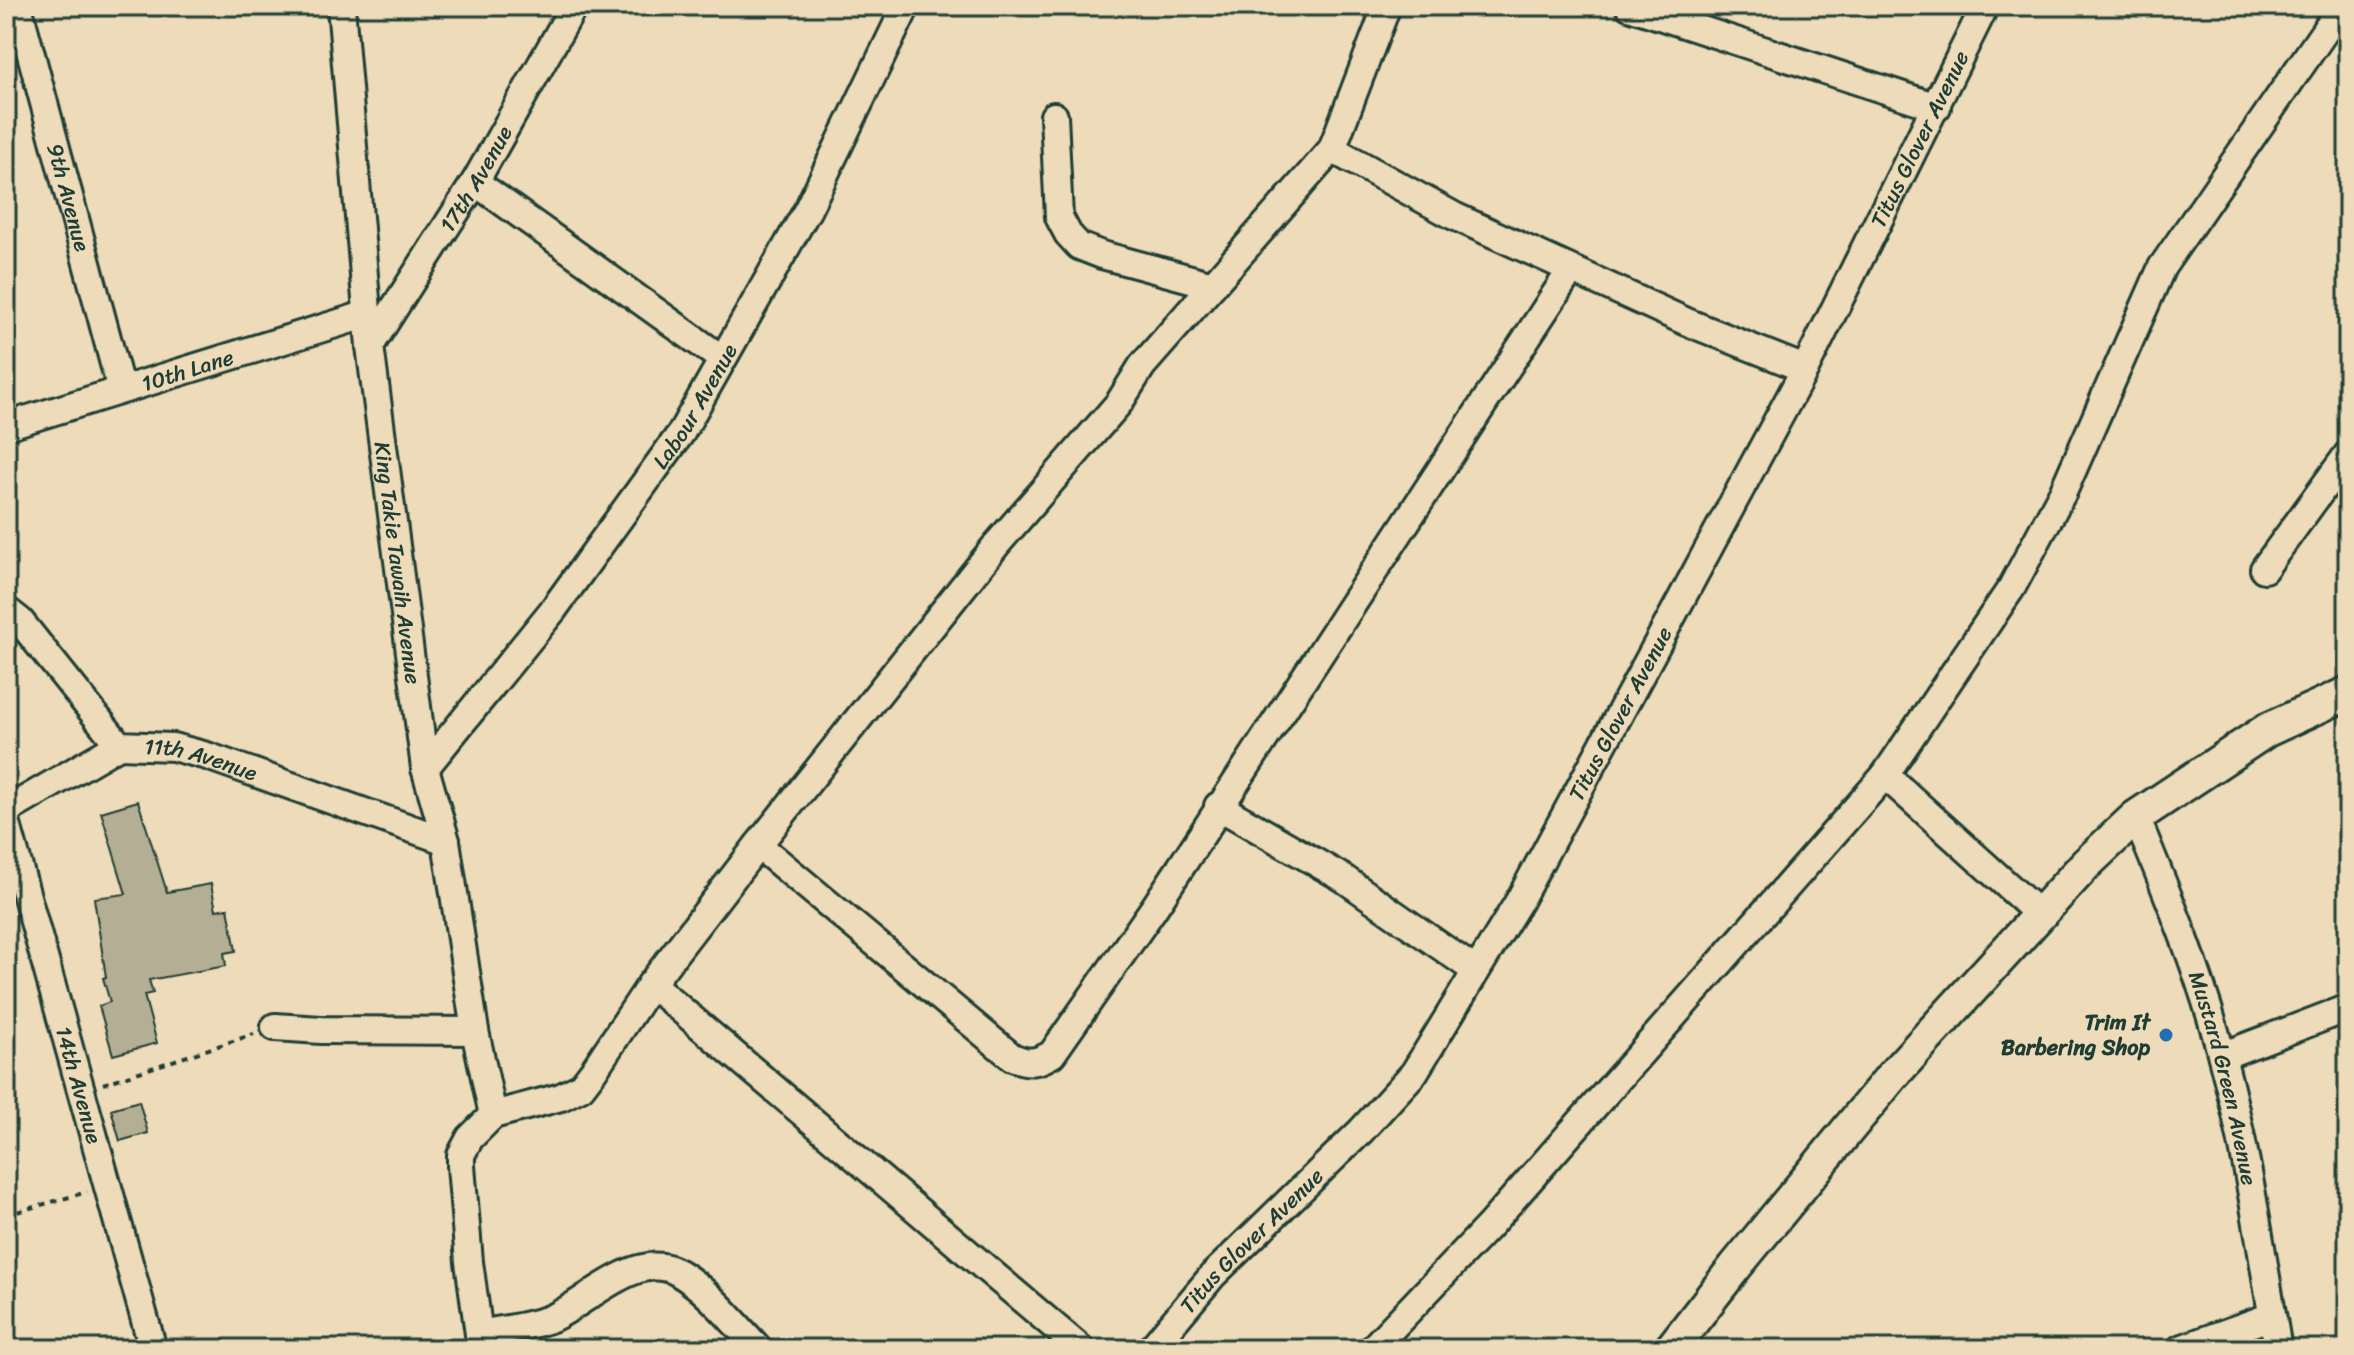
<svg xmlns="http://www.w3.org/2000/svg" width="2354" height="1355" font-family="Sriracha,sans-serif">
	<rect width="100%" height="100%" fill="#eedbb9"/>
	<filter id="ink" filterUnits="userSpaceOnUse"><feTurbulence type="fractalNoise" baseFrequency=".0125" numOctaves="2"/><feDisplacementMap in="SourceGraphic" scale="16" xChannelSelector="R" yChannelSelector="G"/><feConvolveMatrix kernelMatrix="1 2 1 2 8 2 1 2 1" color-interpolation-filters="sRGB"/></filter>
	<g filter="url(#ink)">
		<path fill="#b4af94" stroke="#1f3d34" stroke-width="2" d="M138 801 167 892 211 884 216 910 228 908 236 951 224 953 226 966 149 980 153 993 144 995 157 1043 113 1055 99 1006 110 1002 103 978 106 977 94 898 126 894 101 812Z
			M139 1101 148 1133 120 1141 111 1109Z"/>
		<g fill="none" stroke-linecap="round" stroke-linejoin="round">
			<defs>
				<g id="minor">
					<path id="s1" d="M18 6 121 390"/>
					<path id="s2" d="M341 6 370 346 425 768 446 841 475 1031 493 1115"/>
					<path d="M1629 6 1937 107"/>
					<path d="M1054 116 1059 217 1068 234 1079 246 1102 255 1213 285"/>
					<path d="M1332 149 1454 216 1687 322 1805 369"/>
					<path d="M475 182 722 359"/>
					<path id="s3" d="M370 346 475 182 574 6"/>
					<path id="s4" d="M6 426 368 314"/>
					<path d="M2264 569 2348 454"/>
					<path id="s5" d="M6 610 20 621 119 745 173 747 207 756 446 841"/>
					<path id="s6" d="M425 768 553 610 681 433 808 209 906 6"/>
					<path d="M1885 775 2039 914"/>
					<path d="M1218 806 1343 878 1476 971"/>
					<path d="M6 811 119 745"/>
					<path id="s7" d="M2136 817C2168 895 2201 975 2222 1057 2248 1153 2261 1251 2278 1349"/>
					<path id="s8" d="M6 821 153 1349"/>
					<path d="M758 845 1012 1057C1029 1064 1037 1063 1052 1054L1154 908 1571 270"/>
					<path d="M651 984 1081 1349"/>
					<path d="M275 1027 321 1030 475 1031"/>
					<path d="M2222 1056 2348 1008"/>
					<path d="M480 1334C503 1329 530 1327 552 1318 588 1302 638 1248 679 1273 709 1291 734 1323 759 1349"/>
					<path d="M481 1349 469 1262 461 1166V1155L470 1138 493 1115 561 1097 581 1087 594 1070 651 984 758 845 997 544 1119 403 1142 366 1332 149 1387 6"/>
					<path id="s9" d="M1151 1349 1213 1275 1361 1131 1414 1073 1519 901 1805 369 1985 6"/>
					<path d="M1372 1349 1489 1226 1885 775 2012 587 2063 492 2162 267 2342 6"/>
					<path d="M2180 1349 2272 1316"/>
				</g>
				<path id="tertiary" d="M1671 1349 1735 1267 1892 1076 2086 864 2136 817 2267 730 2348 693"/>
			</defs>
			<use href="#minor" stroke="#1f3d34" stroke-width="32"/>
			<use href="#tertiary" stroke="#1f3d34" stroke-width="38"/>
			<path stroke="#1f3d34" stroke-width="4" stroke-dasharray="6 6" stroke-linecap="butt" d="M103 1084 254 1034
				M6 1215 87 1192"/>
			<use href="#minor" stroke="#eedbb9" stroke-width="26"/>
			<use href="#tertiary" stroke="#eedbb9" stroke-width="32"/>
		</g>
	</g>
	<circle fill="#1f6fb2" stroke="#eedbb9" stroke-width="3" cx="2166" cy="1035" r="8"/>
	<g text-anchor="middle" stroke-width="6" stroke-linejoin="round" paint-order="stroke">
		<g font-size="22" fill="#1f3d34" stroke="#eedbb9">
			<text dy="8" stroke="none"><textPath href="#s9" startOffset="1444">Titus Glover Avenue</textPath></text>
			<text dy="8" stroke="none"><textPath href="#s3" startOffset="198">17th Avenue</textPath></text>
			<text dy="8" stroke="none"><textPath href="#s1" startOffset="198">9th Avenue</textPath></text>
			<text dy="8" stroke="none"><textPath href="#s4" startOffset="190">10th Lane</textPath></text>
			<text dy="8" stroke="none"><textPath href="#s6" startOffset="452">Labour Avenue</textPath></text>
			<text dy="8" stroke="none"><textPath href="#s2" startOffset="560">King Takie Tawaih Avenue</textPath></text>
			<text dy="8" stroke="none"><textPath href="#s9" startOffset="796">Titus Glover Avenue</textPath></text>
			<text dy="8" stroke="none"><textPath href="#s5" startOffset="260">11th Avenue</textPath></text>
			<text dy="8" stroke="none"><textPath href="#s7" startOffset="276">Mustard Green Avenue</textPath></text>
			<text dy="8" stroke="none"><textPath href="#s8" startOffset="274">14th Avenue</textPath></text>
			<text dy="8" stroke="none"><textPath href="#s9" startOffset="148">Titus Glover Avenue</textPath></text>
		</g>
		<g font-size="22" font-weight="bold" fill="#1f3d34" stroke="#eedbb9" text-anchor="end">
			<text x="2150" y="1030">Trim It<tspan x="2150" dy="25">Barbering Shop</tspan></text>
		</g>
	</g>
	<rect width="2354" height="1355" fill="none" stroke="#eedbb9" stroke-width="32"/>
	<rect x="16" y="16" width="2322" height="1323" fill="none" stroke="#1f3d34" stroke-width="3" filter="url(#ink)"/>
</svg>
